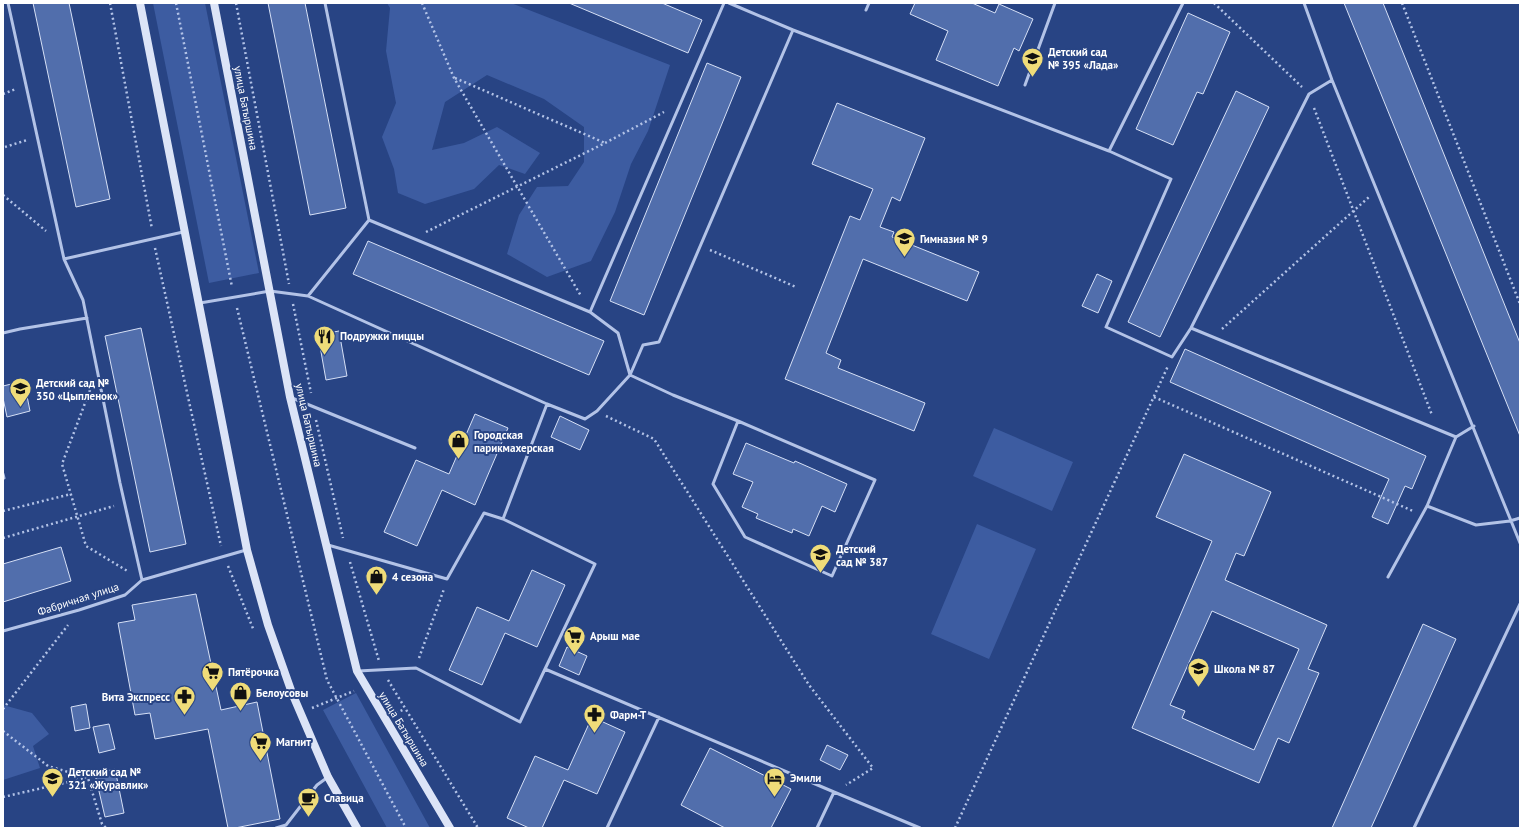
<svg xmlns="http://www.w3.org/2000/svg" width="1523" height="831" font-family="'PT Sans',sans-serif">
	<rect width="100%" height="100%" fill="#284484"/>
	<path fill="#3d5ca1" d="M153 3H205L259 273 209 283Z
		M387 3H511L670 65 648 131 631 164 615 212 591 261 547 277 507 254 519 215 537 187 568 186 584 162V127L544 99 487 75 445 102 432 150 464 143 497 127 540 153 525 174 499 165 474 189 425 204 398 193 394 169 382 137 396 103 386 51 390 8Z
		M994 428 1073 462 1052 511 973 476Z
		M977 524 1036 549 989 659 931 634Z
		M356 693 430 828H387L323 710Z
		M3 705 32 713 49 734 33 746 40 768 3 780Z"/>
	<path fill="#516eac" stroke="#d6e0f6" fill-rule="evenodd" d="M33 3H69L110 199 76 207Z
		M268 3H305L346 208 310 215Z
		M569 3H662L702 20 688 53Z
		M915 3H972L995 13 999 4 1033 19 1019 51 1014 48 998 86 936 60 948 31 910 14Z
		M1344 3H1383L1520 343V436Z
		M1188 13 1230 32 1203 94 1197 92 1173 145 1136 129Z
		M707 63 741 77 644 315 610 301Z
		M1236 91 1269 107 1160 337 1128 322Z
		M837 103 925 138 900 201 892 197 880 227 894 232 892 237 979 272 967 301 863 259 826 353 841 360 838 368 925 403 914 431 785 379 850 216 860 220 873 189 812 164Z
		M368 241 604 341 589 375 353 274Z
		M1097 274 1112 281 1098 313 1082 306Z
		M141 328 186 544 150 552 105 336Z
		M339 331 347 376 326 380 318 335Z
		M1185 349 1426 456 1412 489 1405 486 1388 524 1372 517 1389 479 1170 382Z
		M24 381 30 411 7 417 3 398V386Z
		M475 414 508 428 475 505 442 490 417 546 384 532 416 460 449 474Z
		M560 416 589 430 580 450 551 437Z
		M746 443 794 463 795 461 847 484 835 512 822 506 809 536 793 529 792 533 756 518 758 514 742 507 753 482 733 474Z
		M1184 454 1271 492 1244 556 1236 553 1225 580 1327 625 1308 669 1319 673 1289 743 1278 738 1259 783 1132 728 1212 541 1156 517ZM1212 611 1299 649 1254 750 1182 718 1185 711 1170 705Z
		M61 547 71 581 3 602V564Z
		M532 570 565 585 537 647 505 633 482 685 449 670 477 607 509 621Z
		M196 594 221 710 257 702 280 819 235 828H228L208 729 155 739 150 713 135 715 118 623 135 620 132 605Z
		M1423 624 1456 639 1413 735 1371 828H1332Z
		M567 647 587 656 579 675 559 666Z
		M86 704 90 728 75 731 71 707Z
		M592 717 625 732 597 794 564 780 542 828H529L507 818 535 756 568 770Z
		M109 724 115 749 99 753 93 727Z
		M827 745 848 755 840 770 820 760Z
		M710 748 791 789 771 828H725L681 805Z
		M115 769 124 813 105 817 95 774Z"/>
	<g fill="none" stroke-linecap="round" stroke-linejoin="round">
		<path stroke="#b3c3e7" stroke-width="2.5" stroke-dasharray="2 3" stroke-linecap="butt" d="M110 3 152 229
			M176 3 232 287
			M236 3 289 284
			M422 3 454 78 581 296
			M1214 3 1302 87
			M1402 3 1520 304
			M455 78 605 143
			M3 94 16 89
			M1314 108 1432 415
			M5 147 27 140
			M3 195 46 231
			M426 232 605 143 664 112
			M155 248 221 546
			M710 250 796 287
			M293 304 311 393
			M237 308 327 680 406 828
			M1222 329 1369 197
			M90 390 62 464 86 546 129 572
			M1154 397 1413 511
			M606 416 654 439 809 685 873 768 846 785
			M316 420 343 538
			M3 511 71 494
			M3 538 114 506
			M350 562 379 661
			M228 566 254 631
			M419 658 444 589
			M388 680 478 828
			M312 708 354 691
			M3 709 68 625
			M396 713 405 709
			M3 731 48 766 88 778 102 824 106 828
			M3 797 86 778
			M955 828 1168 366"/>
		<path stroke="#b3c3e7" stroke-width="3" d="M8 3 64 259 183 232
			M729 3 793 30 1109 151 1183 3
			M1304 3 1332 80 1520 543
			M866 10 869 3
			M1025 85 1055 3
			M1109 151 1171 179 1106 327 1172 357 1191 328 1309 94 1332 80
			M369 220 590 312 724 3
			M64 259 83 300 120 483 142 580
			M308 296 547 404 585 419 597 411 630 375 643 345 659 342 793 30
			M200 303 270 291 308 296 369 220 325 3
			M590 312 618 333 630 375 673 395 738 421 875 480 832 576 745 537 713 484 738 421
			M1191 328 1456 437 1474 426
			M3 333 20 329 87 318
			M292 398 415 448
			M3 474 4 478H3
			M1427 506 1476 525 1510 521 1520 518
			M503 519 595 564 545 669
			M328 545 447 579 484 513 503 519 547 404
			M1388 577 1427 506 1456 437
			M3 631 79 610 125 595 142 580 246 550
			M358 671 416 668 520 722 545 669 834 792
			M276 828 286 825 317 785 328 777
			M607 828 659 717
			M817 828 834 792 920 828
			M1414 828 1520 604"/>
		<path stroke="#dce4f7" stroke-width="8" d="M140 3 247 550 268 625 292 693 328 777 357 828
			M214 3 290 397 357 671 450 828"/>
	</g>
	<defs>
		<symbol id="school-pin" viewBox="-11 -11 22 30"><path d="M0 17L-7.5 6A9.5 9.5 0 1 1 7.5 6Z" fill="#efdc79" stroke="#284484"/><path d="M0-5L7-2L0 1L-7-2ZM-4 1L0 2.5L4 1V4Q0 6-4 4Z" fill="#111"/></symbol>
		<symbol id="restaurant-pin" viewBox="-11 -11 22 30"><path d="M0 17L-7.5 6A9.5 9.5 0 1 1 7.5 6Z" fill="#efdc79" stroke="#284484"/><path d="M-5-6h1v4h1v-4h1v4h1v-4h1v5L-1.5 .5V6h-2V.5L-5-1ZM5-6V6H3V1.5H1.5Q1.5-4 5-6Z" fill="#111"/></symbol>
		<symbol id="shop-pin" viewBox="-11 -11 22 30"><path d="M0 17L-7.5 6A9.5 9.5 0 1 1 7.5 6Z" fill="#efdc79" stroke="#284484"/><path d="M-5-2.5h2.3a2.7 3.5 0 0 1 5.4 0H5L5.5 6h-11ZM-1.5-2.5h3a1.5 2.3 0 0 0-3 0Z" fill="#111"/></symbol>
		<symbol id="supermarket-pin" viewBox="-11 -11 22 30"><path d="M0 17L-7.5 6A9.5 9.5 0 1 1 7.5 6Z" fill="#efdc79" stroke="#284484"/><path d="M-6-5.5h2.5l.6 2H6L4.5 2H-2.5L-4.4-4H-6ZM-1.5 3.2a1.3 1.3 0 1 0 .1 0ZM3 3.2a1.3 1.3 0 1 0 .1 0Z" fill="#111"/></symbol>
		<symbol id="pharmacy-pin" viewBox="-11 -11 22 30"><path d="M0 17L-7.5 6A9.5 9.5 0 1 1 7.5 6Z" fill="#efdc79" stroke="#284484"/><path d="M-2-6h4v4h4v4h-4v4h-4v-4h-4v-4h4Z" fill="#111"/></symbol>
		<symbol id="hotel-pin" viewBox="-11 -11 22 30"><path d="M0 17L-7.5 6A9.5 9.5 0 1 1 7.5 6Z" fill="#efdc79" stroke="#284484"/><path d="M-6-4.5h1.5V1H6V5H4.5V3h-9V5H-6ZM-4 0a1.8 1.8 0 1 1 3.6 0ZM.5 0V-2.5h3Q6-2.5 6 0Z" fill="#111"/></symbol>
		<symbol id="cafe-pin" viewBox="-11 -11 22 30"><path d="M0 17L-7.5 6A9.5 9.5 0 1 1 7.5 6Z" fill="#efdc79" stroke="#284484"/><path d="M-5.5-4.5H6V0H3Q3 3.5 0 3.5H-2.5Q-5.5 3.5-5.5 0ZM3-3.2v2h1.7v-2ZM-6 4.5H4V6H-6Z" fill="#111"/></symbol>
	</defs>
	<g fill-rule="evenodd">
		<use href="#school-pin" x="1020" y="46" width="25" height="34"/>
		<use href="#school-pin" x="892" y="226" width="25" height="34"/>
		<use href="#restaurant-pin" x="312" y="324" width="25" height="34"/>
		<use href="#school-pin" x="8" y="376" width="25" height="34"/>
		<use href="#shop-pin" x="446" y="428" width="25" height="34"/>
		<use href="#school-pin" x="808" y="542" width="25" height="34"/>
		<use href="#shop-pin" x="364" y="564" width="25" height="34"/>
		<use href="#supermarket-pin" x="562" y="624" width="25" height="34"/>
		<use href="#school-pin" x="1186" y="656" width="25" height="34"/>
		<use href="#supermarket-pin" x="200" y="660" width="25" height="34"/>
		<use href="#shop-pin" x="228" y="680" width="25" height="34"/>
		<use href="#pharmacy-pin" x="172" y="684" width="25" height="34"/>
		<use href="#pharmacy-pin" x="582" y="702" width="25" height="34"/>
		<use href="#supermarket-pin" x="248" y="730" width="25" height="34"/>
		<use href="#school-pin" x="40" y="766" width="25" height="34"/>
		<use href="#hotel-pin" x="762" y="766" width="25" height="34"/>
		<use href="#cafe-pin" x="296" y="786" width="25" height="34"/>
	</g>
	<g text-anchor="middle" stroke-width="4" stroke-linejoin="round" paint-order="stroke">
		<g font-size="11" font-weight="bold" fill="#fff" stroke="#284484" text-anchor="start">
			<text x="1048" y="56">Детский сад<tspan x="1048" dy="13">№ 395 «Лада»</tspan></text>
			<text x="920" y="243">Гимназия № 9</text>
			<text x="340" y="340">Подружки пиццы</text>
			<text x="36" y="387">Детский сад №<tspan x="36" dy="13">350 «Цыпленок»</tspan></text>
			<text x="474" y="439">Городская<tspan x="474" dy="13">парикмахерская</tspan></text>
			<text x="836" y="553">Детский<tspan x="836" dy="13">сад № 387</tspan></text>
			<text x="392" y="581">4 сезона</text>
			<text x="590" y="640">Арыш мае</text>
			<text x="1214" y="673">Школа № 87</text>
			<text x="228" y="676">Пятёрочка</text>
			<text x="256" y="697">Белоусовы</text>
			<text x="170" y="701" text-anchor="end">Вита Экспресс</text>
			<text x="610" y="719">Фарм-Т</text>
			<text x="276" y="746">Магнит</text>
			<text x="68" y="776">Детский сад №<tspan x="68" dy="13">321 «Журавлик»</tspan></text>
			<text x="790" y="782">Эмили</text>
			<text x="324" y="802">Славица</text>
		</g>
		<g font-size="11" fill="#fff" stroke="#284484">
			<text transform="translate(246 108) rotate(79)" y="4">улица Батыршина</text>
			<text transform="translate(309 425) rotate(77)" y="4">улица Батыршина</text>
			<text transform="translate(78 599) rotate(-18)" y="4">Фабричная улица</text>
			<text transform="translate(404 729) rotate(59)" y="4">улица Батыршина</text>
		</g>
	</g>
	<rect width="1523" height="831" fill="none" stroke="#ffffff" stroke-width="8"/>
</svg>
